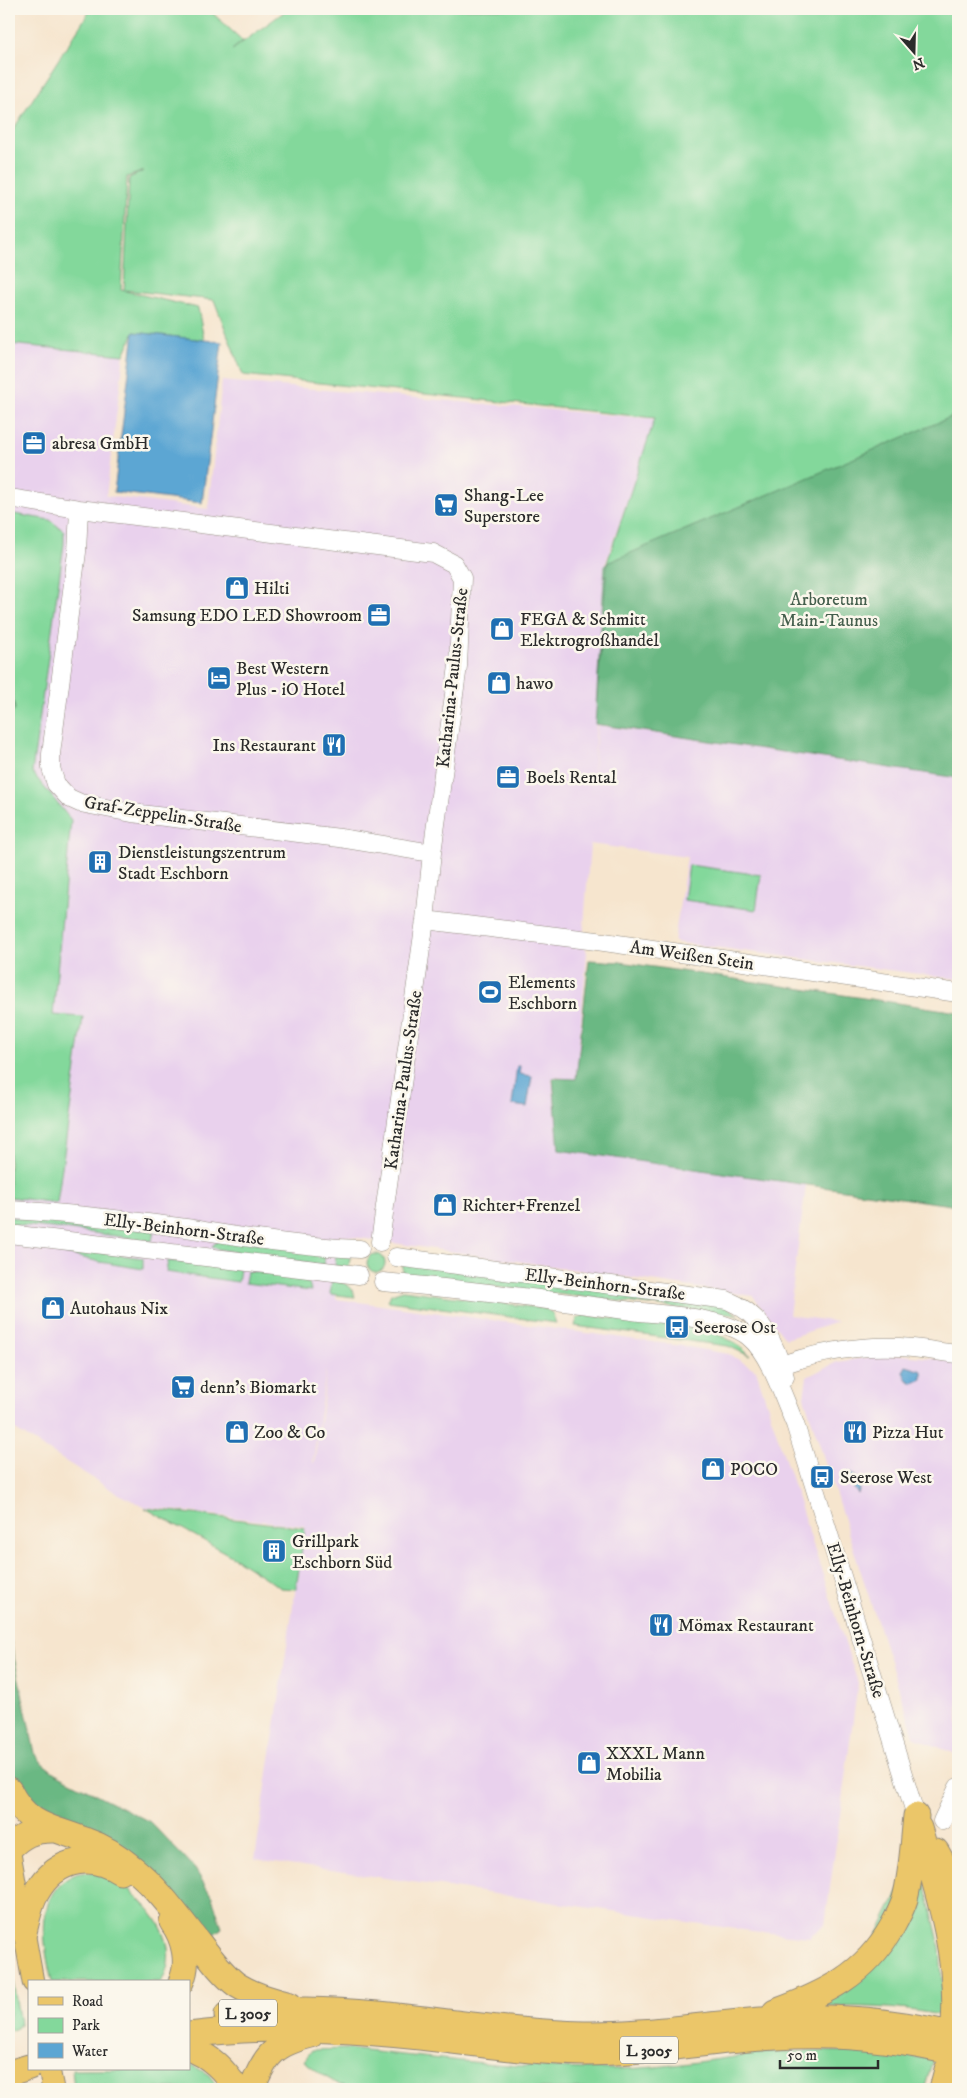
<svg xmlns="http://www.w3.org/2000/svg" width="967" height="2098" font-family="'IM FELL DW Pica',serif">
	<rect width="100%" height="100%" fill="#fbf7ec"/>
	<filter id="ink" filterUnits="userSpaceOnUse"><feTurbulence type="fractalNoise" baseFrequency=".02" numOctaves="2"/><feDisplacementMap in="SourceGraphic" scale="10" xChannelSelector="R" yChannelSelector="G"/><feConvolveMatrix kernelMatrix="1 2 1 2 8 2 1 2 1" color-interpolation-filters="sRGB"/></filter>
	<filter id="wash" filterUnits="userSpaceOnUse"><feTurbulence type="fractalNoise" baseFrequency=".0096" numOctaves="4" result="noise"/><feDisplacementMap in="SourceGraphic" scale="20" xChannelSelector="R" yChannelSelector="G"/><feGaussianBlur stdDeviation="1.12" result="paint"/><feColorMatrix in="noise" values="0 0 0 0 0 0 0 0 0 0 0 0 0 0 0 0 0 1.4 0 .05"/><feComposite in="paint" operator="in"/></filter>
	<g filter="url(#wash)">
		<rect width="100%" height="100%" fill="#f6e5ce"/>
		<path fill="#e9d1ed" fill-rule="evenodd" d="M9 344 124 355 106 496 208 509 222 381 655 419 605 565 592 798 597 725 958 778V979L674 942 687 857 590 844 583 939 587 953 576 1079 552 1077 559 1150 806 1185 789 1315 837 1322 786 1339 753 1296 339 1235 336 1299 682 1346 729 1354 756 1370 858 1683 825 1924 809 1937 743 1930 255 1859 305 1526 146 1507 118 1494 9 1426V1228L12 1198 57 1202 83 1018 53 1016 71 820 32 772 64 544 50 520 9 513ZM327 1363 323 1401 314 1463 313 1462Z
			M903 1355 958 1361V1753L956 1754 915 1738 804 1397 807 1377 837 1362 869 1357Z"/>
		<path fill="#83d89b" stroke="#578263" d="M91 9H208L243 41 232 50 288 9H958V760L596 705 605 565 607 563 655 418 243 375 214 300 124 290 129 178 144 171 127 177 121 290 198 308 204 340 134 332 124 355 9 344V136Z
			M9 513 50 520 64 531V544L32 772 71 820 53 1015 83 1017 57 1203 9 1197Z
			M689 865 761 875 756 910 684 900Z
			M9 1217 154 1231 152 1241 64 1229 9 1224Z
			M222 1238 325 1252 324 1265 217 1249 212 1246Z
			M34 1246H51L143 1258V1269L100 1262Z
			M367 1263a9 9 0 1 1 18 0a9 9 0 1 1-18 0Z
			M336 1254 350 1256 349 1268 335 1266Z
			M168 1261 240 1269 238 1282 166 1272Z
			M403 1263 725 1305 738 1315 401 1276 403 1270Z
			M247 1271 305 1277 309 1283 311 1291 245 1283Z
			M332 1280C344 1283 352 1284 355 1297L330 1294Z
			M403 1290 546 1309 552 1313 556 1323 388 1301 391 1294Z
			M584 1315 700 1329C720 1334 736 1341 750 1356L728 1346 575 1326 577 1319Z
			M145 1508 305 1528 296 1589 281 1588 235 1558Z
			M918 1853 940 1947 944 2016C899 2006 842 2004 797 2010L851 1987Z
			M93 1872C103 1877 115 1881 125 1886 130 1890 135 1895 139 1899 162 1921 179 1952 161 1982H52C44 1947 33 1893 74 1875 79 1872 87 1873 93 1872Z
			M9 1957 20 2024 16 2029 9 2031Z
			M346 2049C435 2058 525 2070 614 2069 666 2069 716 2058 768 2053 824 2049 878 2052 933 2059L924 2089H347L324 2076 304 2061 312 2050Z
			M189 2063 209 2075 219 2089H74L72 2070 189 2069Z"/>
		<path fill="#6ab883" stroke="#4a7257" d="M958 414V778L595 724 607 563Z
			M9 677 15 709 9 717Z
			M589 960 620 962 958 1012V1206L559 1150 553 1078 576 1079Z
			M9 1634 35 1753 42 1763 55 1773 150 1822 195 1869 212 1897 222 1928 211 1936 206 1933 45 1817 13 1781 9 1759Z"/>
		<path fill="#5ba6d3" stroke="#43687f" d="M134 332 222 342 202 503 114 492Z
			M517 1066H520L519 1074 532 1076 527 1107 512 1105Z
			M906 1366 922 1371V1379L913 1383 907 1380 903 1372Z
			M847 1472 855 1476 861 1484 858 1494C852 1488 851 1479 847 1472Z"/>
	</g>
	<g filter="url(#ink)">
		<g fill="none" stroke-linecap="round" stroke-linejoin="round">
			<defs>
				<path id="minor" d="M9 498 79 509 433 553 454 564 462 578 458 666 432 853 425 920 380 1242
					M79 509 77 552 51 754V768L56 784 69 798 80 803 132 813 340 838 432 853
					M425 920 597 941 958 993
					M9 1210C68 1213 128 1220 186 1228 244 1237 302 1247 360 1249
					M9 1234 359 1275
					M396 1257 727 1300C762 1314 775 1343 785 1377
					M383 1282C466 1289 549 1300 632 1311 665 1315 724 1317 749 1337 770 1354 784 1399 795 1424L916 1816
					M771 1369C811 1353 857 1345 900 1347 920 1348 939 1352 958 1354
					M942 1821 958 1787"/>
				<path id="major" d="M9 1848 33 1982
					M49 2069 53 2089"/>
				<path id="highway" d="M9 1790C27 1827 52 1827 85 1840 103 1846 120 1857 134 1869 159 1889 179 1918 199 1943 211 1958 222 1974 237 1985 253 1995 272 2000 290 2005
					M919 1828C938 1892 959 1955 954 2023
					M9 1849C22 1835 33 1830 52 1830
					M936 1851 958 1890
					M172 1922C184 1938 190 1963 181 1982
					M24 1932C27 1920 29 1909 34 1898 51 1862 86 1850 120 1872
					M775 2012C824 1994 865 1975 892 1927 897 1918 902 1909 905 1899 912 1872 913 1844 916 1816
					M227 2015C253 2013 279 2010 306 2010 399 2011 491 2032 584 2034 648 2035 711 2023 775 2019 837 2015 898 2021 958 2036
					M189 2035C262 2025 337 2029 410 2036 468 2042 525 2052 584 2053 649 2053 712 2040 777 2037 839 2033 898 2039 958 2054
					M189 2048C211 2056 224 2070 237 2089
					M9 2073 29 2067
					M252 2089C265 2055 274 2044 311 2035
					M942 2089 947 2070"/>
			</defs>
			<use href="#minor" stroke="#90887c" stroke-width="19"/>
			<use href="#major" stroke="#90887c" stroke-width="23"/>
			<use href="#highway" stroke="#90887c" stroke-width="27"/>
			<use href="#minor" stroke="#fff" stroke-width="18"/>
			<use href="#major" stroke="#ebc669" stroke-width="21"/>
			<use href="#highway" stroke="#ebc669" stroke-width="25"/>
		</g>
	</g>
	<defs>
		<symbol id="office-square" viewBox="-11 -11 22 22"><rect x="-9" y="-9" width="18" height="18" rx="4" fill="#1f6fb2" stroke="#fbf7ec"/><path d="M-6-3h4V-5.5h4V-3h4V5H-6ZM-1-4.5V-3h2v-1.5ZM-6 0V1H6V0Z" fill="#fff"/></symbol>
		<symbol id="supermarket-square" viewBox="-11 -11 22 22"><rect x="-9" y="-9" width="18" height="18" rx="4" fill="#1f6fb2" stroke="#fbf7ec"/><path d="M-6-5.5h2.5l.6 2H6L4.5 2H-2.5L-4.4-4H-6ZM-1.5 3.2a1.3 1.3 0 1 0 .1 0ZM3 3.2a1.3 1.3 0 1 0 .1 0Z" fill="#fff"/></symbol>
		<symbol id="shop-square" viewBox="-11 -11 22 22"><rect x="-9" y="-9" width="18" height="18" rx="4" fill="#1f6fb2" stroke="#fbf7ec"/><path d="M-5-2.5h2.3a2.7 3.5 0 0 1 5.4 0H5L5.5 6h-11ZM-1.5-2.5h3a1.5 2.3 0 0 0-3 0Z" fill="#fff"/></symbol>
		<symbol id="hotel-square" viewBox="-11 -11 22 22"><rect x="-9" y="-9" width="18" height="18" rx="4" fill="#1f6fb2" stroke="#fbf7ec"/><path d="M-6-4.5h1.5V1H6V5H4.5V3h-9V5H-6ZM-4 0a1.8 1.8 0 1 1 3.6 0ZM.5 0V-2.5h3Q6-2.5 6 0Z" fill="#fff"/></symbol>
		<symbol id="restaurant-square" viewBox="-11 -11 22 22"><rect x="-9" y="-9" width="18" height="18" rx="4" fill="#1f6fb2" stroke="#fbf7ec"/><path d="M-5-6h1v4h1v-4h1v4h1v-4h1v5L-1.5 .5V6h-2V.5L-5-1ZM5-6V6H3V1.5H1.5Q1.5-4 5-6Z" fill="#fff"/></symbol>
		<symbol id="building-square" viewBox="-11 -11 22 22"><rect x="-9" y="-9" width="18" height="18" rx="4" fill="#1f6fb2" stroke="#fbf7ec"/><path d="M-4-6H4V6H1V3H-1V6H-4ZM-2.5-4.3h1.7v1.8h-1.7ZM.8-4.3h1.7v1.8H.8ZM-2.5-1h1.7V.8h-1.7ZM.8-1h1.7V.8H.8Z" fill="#fff"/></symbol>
		<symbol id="stadium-square" viewBox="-11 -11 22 22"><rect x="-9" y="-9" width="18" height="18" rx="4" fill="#1f6fb2" stroke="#fbf7ec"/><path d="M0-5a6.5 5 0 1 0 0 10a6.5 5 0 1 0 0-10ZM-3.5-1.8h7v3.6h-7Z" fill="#fff"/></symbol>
		<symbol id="bus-square" viewBox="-11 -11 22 22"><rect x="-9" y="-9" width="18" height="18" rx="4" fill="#1f6fb2" stroke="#fbf7ec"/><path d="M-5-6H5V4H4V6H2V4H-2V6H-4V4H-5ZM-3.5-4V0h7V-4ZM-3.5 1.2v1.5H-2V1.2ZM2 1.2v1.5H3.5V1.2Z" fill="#fff"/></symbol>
	</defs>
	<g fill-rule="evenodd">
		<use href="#office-square" x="20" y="429" width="28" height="28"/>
		<use href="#supermarket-square" x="432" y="491" width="28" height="28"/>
		<use href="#shop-square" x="223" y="574" width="28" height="28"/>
		<use href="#office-square" x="365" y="601" width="28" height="28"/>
		<use href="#shop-square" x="488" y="615" width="28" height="28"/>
		<use href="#hotel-square" x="205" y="664" width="28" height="28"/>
		<use href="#shop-square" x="485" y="669" width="28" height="28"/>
		<use href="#restaurant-square" x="320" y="731" width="28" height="28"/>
		<use href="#office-square" x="494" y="763" width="28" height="28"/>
		<use href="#building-square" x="86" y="848" width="28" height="28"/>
		<use href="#stadium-square" x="476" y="978" width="28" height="28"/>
		<use href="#shop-square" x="431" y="1191" width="28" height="28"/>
		<use href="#shop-square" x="39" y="1294" width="28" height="28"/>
		<use href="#bus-square" x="663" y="1313" width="28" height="28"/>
		<use href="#supermarket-square" x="169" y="1373" width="28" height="28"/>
		<use href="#shop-square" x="223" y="1418" width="28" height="28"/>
		<use href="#restaurant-square" x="841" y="1418" width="28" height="28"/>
		<use href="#shop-square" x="699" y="1455" width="28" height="28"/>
		<use href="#bus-square" x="808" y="1463" width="28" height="28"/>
		<use href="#building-square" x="260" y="1537" width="28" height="28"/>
		<use href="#restaurant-square" x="647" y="1611" width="28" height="28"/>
		<use href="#shop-square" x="575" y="1749" width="28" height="28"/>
	</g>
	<g text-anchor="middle" stroke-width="5" stroke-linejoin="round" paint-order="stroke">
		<g fill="#fbf7ec" stroke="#696865" stroke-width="1">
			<rect x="219" y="1999.5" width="58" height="27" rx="4"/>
			<rect x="620" y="2036.5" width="58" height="27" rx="4"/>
		</g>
		<g font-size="16" font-weight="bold" fill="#2b2b2b">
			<text x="248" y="2019">L 3005</text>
			<text x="649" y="2056">L 3005</text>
		</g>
		<g font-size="18" fill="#2b2b2b" stroke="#fbf7ec" text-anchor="start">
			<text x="52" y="449">abresa GmbH</text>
			<text x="464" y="501">Shang-Lee<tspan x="464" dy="21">Superstore</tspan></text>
			<text x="254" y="594">Hilti</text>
			<text x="362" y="621" text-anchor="end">Samsung EDO LED Showroom</text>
			<text x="520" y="625">FEGA &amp; Schmitt<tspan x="520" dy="21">Elektrogroßhandel</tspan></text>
			<text x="236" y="674">Best Western<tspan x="236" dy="21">Plus - iO Hotel</tspan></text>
			<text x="516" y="689">hawo</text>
			<text x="316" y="751" text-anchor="end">Ins Restaurant</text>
			<text x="526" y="783">Boels Rental</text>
			<text x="118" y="858">Dienstleistungszentrum<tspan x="118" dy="21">Stadt Eschborn</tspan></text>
			<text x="508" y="988">Elements<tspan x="508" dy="21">Eschborn</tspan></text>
			<text x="462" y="1211">Richter+Frenzel</text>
			<text x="70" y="1314">Autohaus Nix</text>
			<text x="694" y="1333">Seerose Ost</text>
			<text x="200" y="1393">denn's Biomarkt</text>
			<text x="254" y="1438">Zoo &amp; Co</text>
			<text x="872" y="1438">Pizza Hut</text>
			<text x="730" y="1475">POCO</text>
			<text x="840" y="1483">Seerose West</text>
			<text x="292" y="1547">Grillpark<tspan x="292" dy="21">Eschborn Süd</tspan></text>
			<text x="678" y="1631">Mömax Restaurant</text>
			<text x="606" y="1759">XXXL Mann<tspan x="606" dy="21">Mobilia</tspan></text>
		</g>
		<g font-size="18" fill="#455f4d" stroke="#fbf7ec">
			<text x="829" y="605">Arboretum<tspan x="829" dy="21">Main-Taunus</tspan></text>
		</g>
		<g font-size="18" fill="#2b2b2b" stroke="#fbf7ec">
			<text transform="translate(452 678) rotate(-84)" y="6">Katharina-Paulus-Straße</text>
			<text transform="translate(163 814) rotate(9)" y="6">Graf-Zeppelin-Straße</text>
			<text transform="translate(692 955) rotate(8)" y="6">Am Weißen Stein</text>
			<text transform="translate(403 1080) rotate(-82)" y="6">Katharina-Paulus-Straße</text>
			<text transform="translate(184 1229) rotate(7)" y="6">Elly-Beinhorn-Straße</text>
			<text transform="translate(605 1284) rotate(7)" y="6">Elly-Beinhorn-Straße</text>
			<text transform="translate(856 1620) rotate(73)" y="6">Elly-Beinhorn-Straße</text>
		</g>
	</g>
	<rect width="967" height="2098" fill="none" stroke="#fbf7ec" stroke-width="30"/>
	<rect x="28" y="1980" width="162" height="90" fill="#fbf7ec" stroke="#a8a59f"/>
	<rect x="38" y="1997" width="25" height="8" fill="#ebc669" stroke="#a8a59f"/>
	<text x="72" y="2006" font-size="15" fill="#2b2b2b">Road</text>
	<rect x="38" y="2018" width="25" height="15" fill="#83d89b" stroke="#a8a59f"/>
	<text x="72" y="2030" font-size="15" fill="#2b2b2b">Park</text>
	<rect x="38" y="2043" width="25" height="15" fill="#5ba6d3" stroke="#a8a59f"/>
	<text x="72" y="2056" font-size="15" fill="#2b2b2b">Water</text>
	<g transform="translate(914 52) rotate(160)" stroke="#fbf7ec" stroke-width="4" paint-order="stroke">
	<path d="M0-4L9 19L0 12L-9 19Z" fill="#2b2b2b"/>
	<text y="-8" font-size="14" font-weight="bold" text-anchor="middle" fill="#2b2b2b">N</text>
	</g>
	<path d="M780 2060v8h98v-8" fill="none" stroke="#2b2b2b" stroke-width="2.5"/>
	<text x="787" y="2060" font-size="15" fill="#2b2b2b" stroke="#fbf7ec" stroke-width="4" paint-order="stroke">50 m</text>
</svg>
